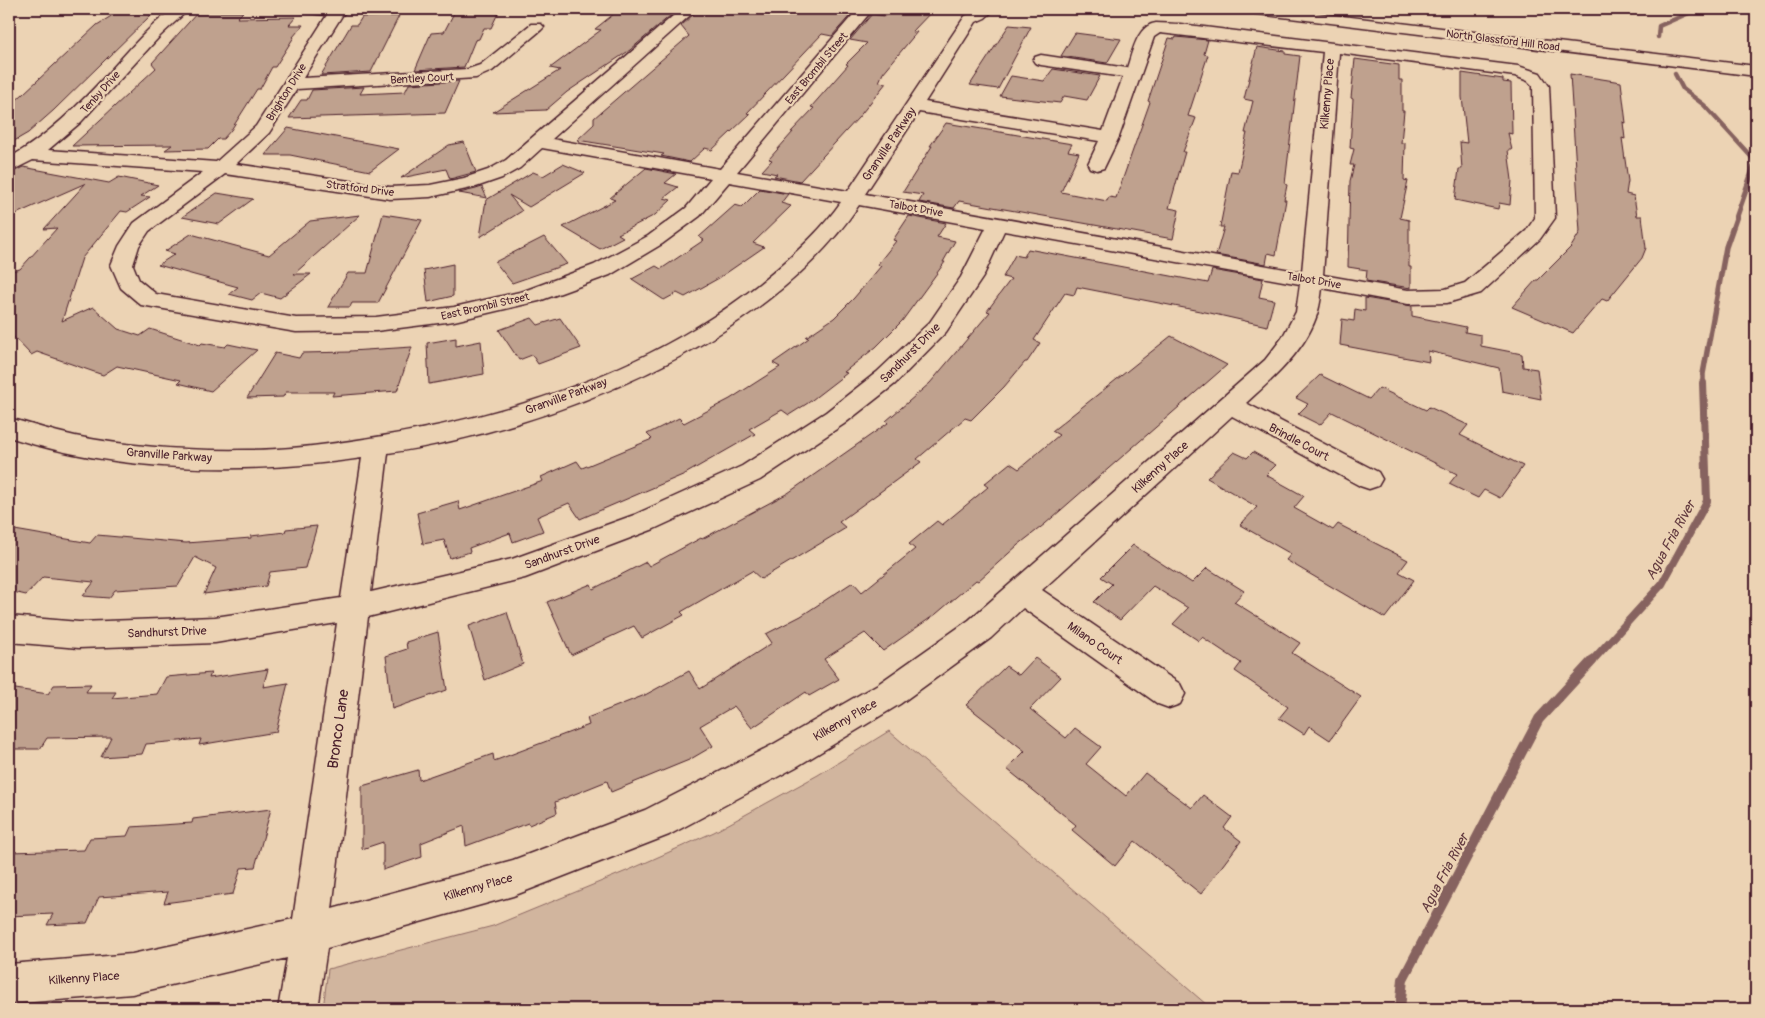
<svg xmlns="http://www.w3.org/2000/svg" width="1765" height="1018" font-family="Pangolin,sans-serif">
	<rect width="100%" height="100%" fill="#ecd3b4"/>
	<filter id="ink" filterUnits="userSpaceOnUse"><feTurbulence type="fractalNoise" baseFrequency=".02" numOctaves="2"/><feDisplacementMap in="SourceGraphic" scale="10" xChannelSelector="R" yChannelSelector="G"/><feConvolveMatrix kernelMatrix="1 2 1 2 8 2 1 2 1" color-interpolation-filters="sRGB"/></filter>
	<g filter="url(#ink)">
		<path fill="#d1b59e" stroke="#8e6a64" d="M889 731 1207 1005 1204 1009H323L328 969 493 926 629 870 714 832 818 775Z"/>
		<g fill="none" stroke-linecap="round" stroke-linejoin="round">
			<path stroke="#86625e" stroke-width="4.5" d="M1658 37 1659 26 1698 9
				M1675 74 1683 89 1704 105 1756 162 1754 168"/>
			<path stroke="#86625e" stroke-width="5.5" d="M1703 384V374L1726 247 1754 167"/>
			<path stroke="#86625e" stroke-width="8" d="M1592 661 1662 584 1707 501 1703 383"/>
			<path stroke="#86625e" stroke-width="10" d="M1400 1009 1403 979 1539 719 1593 660"/>
		</g>
		<path fill="#bfa18e" stroke="#4a1f2b" d="M456 9H500L491 28H484L479 39 475 40 464 67 415 70 431 33 444 32Z
			M620 9H678L630 50 567 92 546 110 493 112 560 70 550 68 601 30 595 29Z
			M699 9H843L854 11 832 36 822 34 747 113 750 114 712 150 705 148 690 162 661 156 664 154 577 140 594 124V118L689 36 681 26Z
			M891 9H934L912 32H917L883 73 879 82 886 83 858 118 800 181 774 176 777 174 762 171 772 160 769 159 793 132H791L814 108 811 107 848 65 846 64 867 43 850 40 872 14 885 16Z
			M198 12H243L237 18 296 17 289 25H303L293 37H294L275 67H272L260 89H257L231 130 223 139H218L208 149 165 150 172 145 72 146 156 68 152 63Z
			M116 13H153L54 110 28 133 9 144V107L97 25Z
			M399 16 371 72 321 75 351 25H357L362 17Z
			M1009 25 1031 27 998 89 970 85Z
			M1075 33 1121 39 1107 63 1061 56Z
			M1176 37 1208 40 1204 54 1208 55 1188 116 1196 118 1183 152H1185L1169 208 1179 210 1173 239 959 201 954 208 919 202 923 195 903 192 932 146H930L946 123 1072 144 1068 151 1079 153 1061 192 1107 201 1109 197 1116 198 1150 102 1148 101 1169 38 1175 39Z
			M1257 47 1285 51V54L1300 56 1285 184 1287 185 1284 200H1286L1276 255 1268 253 1266 264 1216 255 1224 227H1220L1231 171 1238 172 1247 133H1245L1253 101 1244 99Z
			M1355 59 1399 65V80H1402V111H1404L1401 143H1405L1404 180 1408 181 1400 218 1409 220V267H1411V288L1366 281 1367 270 1348 267 1350 181 1354 165H1350L1354 149 1350 148 1353 99 1351 98Z
			M1053 69 1100 76 1087 100 1064 96 1060 103 1000 96 1011 76 1044 81Z
			M1462 73 1503 79V82L1511 83 1512 134 1508 133 1512 150H1508L1512 180 1510 205 1499 203 1498 209 1455 200 1459 169H1462L1460 142 1467 143 1462 97Z
			M1570 74 1621 82 1626 123 1623 122 1625 139 1622 138 1628 181 1626 194 1634 196 1637 216H1642L1646 248 1642 258 1607 301 1602 299 1573 333 1512 307 1536 280H1538L1571 247 1580 232Z
			M459 81 445 113 289 118 301 100H307L312 90 364 87 360 94 405 92 409 84Z
			M288 128 399 149 370 171 290 155H265Z
			M464 142 476 172 450 179 446 169 401 178 449 145Z
			M563 164 585 173 529 207 509 195 522 211 480 237 486 200 533 172 543 176Z
			M23 167 109 183 119 177 158 185 141 196 150 197 127 212 121 211 82 258 62 321 93 307 118 329 140 336 150 329 200 345 202 343 225 347 228 344 257 350 211 391 178 383 181 380 117 366 103 375 37 352 31 355 9 332V279L12 271 20 269 57 228 44 229 86 183 9 217V174Z
			M646 168 676 174 665 183 678 187 664 198 671 200 655 215 618 234 623 237 600 249 563 227 615 200 610 198Z
			M482 187 487 198 459 193 476 189Z
			M760 189 788 194 781 203 791 206 753 243 764 247 719 278 685 297 677 293 664 300 632 279 656 266 661 269 704 240 699 237 735 205 742 207Z
			M217 193 253 199 219 224 182 217Z
			M383 214 422 220 378 303H352L350 307H328L348 273H367Z
			M360 215 294 274H311L280 298 261 293 252 300 229 294 238 287 158 265 175 254 165 251 191 234 269 255 310 221Z
			M909 216 946 223 937 237 955 241 943 262H945L902 321 876 347 844 372 847 373 808 403 789 415 782 410 749 429 755 434 685 474 580 519 569 503 537 517 543 531 513 542 510 533 469 548 470 552 450 558 444 540 423 544 417 513 458 501 460 510 543 481 541 477 577 461 582 468 652 439 647 434 679 418 684 423 730 399 780 367 773 363 809 338 806 337 834 318 854 298 881 266 877 265 896 241 893 240Z
			M544 237 567 264 512 283 495 262Z
			M1028 249 1208 283 1212 270 1263 279 1259 297 1274 300 1267 326 1210 313 1077 287 1074 295 1065 293 1034 340 1040 343 1027 362H1025L1004 387 971 420 965 418 917 459 921 462 839 522 846 528 761 579 752 571 681 612 684 615 642 638 634 626 571 655 547 602 591 584 593 589 646 562 649 566 701 538 702 539 788 493 888 423 886 421 930 383 990 312 987 311 1011 279 1003 277 1015 255 1024 257Z
			M453 264V296L428 302 424 270Z
			M1365 298 1412 306V316L1466 327 1465 332 1481 335V346L1522 354 1523 367 1537 369 1541 399 1502 391 1499 368 1428 351 1429 362 1340 345 1342 319 1354 321 1355 309 1365 311Z
			M532 318 538 325 560 318 581 348 538 364 532 355 519 360 499 330Z
			M1171 336 1227 365 1045 524 1018 545 978 581 976 580 936 614 883 651 865 633 824 659 839 679 809 696 806 692 752 728 734 706 700 726 713 746 689 760 611 792 607 781 555 802 557 813 529 825 528 823 466 846 464 826 421 843 422 857 383 870V842L362 849V786L418 770 419 780 493 754 494 761 589 725 587 718 645 695 689 671 700 689 772 643 766 634 801 616 853 582 862 592 915 549 909 544 937 521 942 525 988 487 984 484 1010 463 1019 469 1059 435 1052 431Z
			M456 338V346L481 341 484 374 429 384 427 343Z
			M412 347 397 391 332 396 334 392H286L283 397 247 398 275 353 299 358 302 353 350 352V351Z
			M1320 375 1369 399 1379 388 1426 410 1429 407 1468 425 1460 435 1523 466 1500 498 1484 490 1478 498 1449 484 1457 474 1332 412 1320 425 1298 414 1308 404 1296 398Z
			M1234 452 1247 458 1253 452 1276 465 1266 475 1304 496 1294 508 1333 530 1338 524 1408 560 1399 572 1414 580 1385 618 1286 560 1291 554 1240 525 1257 507 1207 478Z
			M317 526 305 568 270 572 266 586 204 594 216 568 195 557 178 586 115 590 109 598 83 596 94 582 43 577 26 595 9 591V529L90 543 97 535 186 543 251 538V536L285 532 286 529Z
			M1133 545 1192 583 1207 568 1244 591 1234 602 1300 643 1292 653 1361 697 1330 740 1309 726 1304 734 1279 718 1288 707 1235 671 1241 663 1202 637 1199 641 1173 624 1188 608 1153 586 1120 620 1094 602 1112 584 1101 577Z
			M507 612 523 664 485 680 469 626Z
			M438 632 447 690 392 709 386 656 407 649 406 642Z
			M1035 658 1061 677 1030 709 1066 738 1075 728 1101 747 1086 764 1126 796 1145 773 1192 808 1203 795 1232 817 1224 828 1241 841 1201 894 1135 841 1115 866 1072 830 1076 825 1007 769 1025 751 966 705 1006 666 1019 675Z
			M268 669 263 687 288 683 276 732 199 745 201 739 146 744 142 754 101 757 111 737 47 738 40 749H9V688L48 694 54 685 91 684 86 692H116L112 698 157 694 166 677 211 673 209 678Z
			M271 809 255 867 241 868 233 894 164 903 168 892 99 897 87 923 47 925 53 914 9 916V852L84 850 90 838 127 836 131 827 192 823 193 819Z"/>
		<g fill="none" stroke-linecap="round" stroke-linejoin="round">
			<defs>
				<path id="minor" d="M173 9H189L160 36 81 122 48 150 216 162 256 126 327 15 301 12 299 9H349L343 14 303 78 468 69 480 65 531 24H541L544 27 541 30 492 71 476 78 297 89 269 133 236 164 390 187 430 185 464 178 488 170 506 160 681 9H697L552 139 720 169 858 9H873L737 172 848 191 965 16 979 9H995L985 18 976 22 925 102 1103 131 1123 77 1041 65 1035 63 1033 60 1035 57 1041 55 1127 68C1132 54 1137 25 1156 23 1164 23 1172 24 1180 24L1518 66 1540 73 1549 86 1555 218 1540 239 1481 293 1447 303 1408 304 1322 288C1321 296 1320 304 1318 311 1308 348 1274 378 1246 403L1378 472 1382 479 1378 486 1369 489 1360 486 1232 416 1042 590 1180 684 1185 694 1180 704 1169 708 1158 704 1023 608 991 638 900 704 796 767 669 835 513 896 327 948 318 1009H278L287 958 132 994 9 1004V964L132 954 293 919 337 623 215 643 79 648 9 642V616L79 622 215 617 341 598 362 458C246 475 121 473 9 437V418C31 424 52 431 75 436 131 447 190 451 247 450 286 450 325 445 364 439 511 417 661 368 775 271 800 249 822 229 841 202L729 182 700 216 662 244 610 275 539 301 454 321 376 331 296 332 141 305 121 288 111 265 119 246 134 223 203 172 33 160 9 172V158C48 136 80 104 110 71 130 49 149 26 173 9ZM1160 33 1323 52 1302 272 865 194 919 112 1099 141 1088 164 1090 168 1097 170 1104 168 1119 137 1154 37ZM1339 53 1515 76 1528 81 1533 86 1535 218 1526 231 1465 283 1445 289 1408 290 1323 275ZM542 148 711 178 686 208 648 236 594 265 524 291 454 307 376 317 296 318 156 294 139 280 133 265 139 246 149 231 225 174 390 199 430 197 476 187 502 178 520 168ZM859 205 986 228 961 277 930 322 877 372 826 412 742 466 634 515 512 559 371 592 388 453C549 429 765 345 859 205ZM1004 231 1300 284 1296 312 1282 338 1265 360 969 620 878 684 772 745 645 810 513 860 332 909 368 617 525 578 654 529 760 480 844 424 895 384 946 332 983 277Z"/>
				<path id="major" d="M1243 9H1285L1756 66V76L1250 13 1245 12Z"/>
			</defs>
			<use href="#minor" stroke="#4a1f2b" stroke-width="3"/>
			<use href="#major" stroke="#4a1f2b" stroke-width="3"/>
			<use href="#minor" fill="#ecd3b4" fill-rule="evenodd"/>
			<use href="#major" fill="#ecd3b4" fill-rule="evenodd"/>
		</g>
	</g>
	<g text-anchor="middle" stroke-width="4.5" stroke-linejoin="round" paint-order="stroke">
		<g font-size="11" fill="#4a1f2b" stroke="#ecd3b4">
			<text transform="translate(1503 40) rotate(7)" y="4">North Glassford Hill Road</text>
			<text transform="translate(816 68) rotate(-50)" y="4">East Brombil Street</text>
			<text transform="translate(422 78) rotate(-3)" y="4">Bentley Court</text>
			<text transform="translate(100 92) rotate(-48)" y="4">Tenby Drive</text>
			<text transform="translate(286 92) rotate(-58)" y="4">Brighton Drive</text>
			<text transform="translate(360 188) rotate(7)" y="4">Stratford Drive</text>
			<text transform="translate(916 208) rotate(10)" y="4">Talbot Drive</text>
			<text transform="translate(1314 280) rotate(10)" y="4">Talbot Drive</text>
			<text transform="translate(485 306) rotate(-13)" y="4">East Brombil Street</text>
		</g>
		<g font-size="12" fill="#4a1f2b" stroke="#ecd3b4">
			<text transform="translate(1327 94) rotate(-85)" y="4">Kilkenny Place</text>
			<text transform="translate(889 144) rotate(-56)" y="4">Granville Parkway</text>
			<text transform="translate(910 353) rotate(-45)" y="4">Sandhurst Drive</text>
			<text transform="translate(566 396) rotate(-20)" y="4">Granville Parkway</text>
			<text transform="translate(1299 442) rotate(28)" y="4">Brindle Court</text>
			<text transform="translate(169 455) rotate(4)" y="4">Granville Parkway</text>
			<text transform="translate(1160 467) rotate(-42)" y="4">Kilkenny Place</text>
			<text transform="translate(562 552) rotate(-20)" y="4">Sandhurst Drive</text>
			<text transform="translate(167 632) rotate(-2)" y="4">Sandhurst Drive</text>
			<text transform="translate(1095 643) rotate(35)" y="4">Milano Court</text>
			<text transform="translate(845 720) rotate(-30)" y="4">Kilkenny Place</text>
			<text transform="translate(478 887) rotate(-16)" y="4">Kilkenny Place</text>
			<text transform="translate(84 978) rotate(-4)" y="4">Kilkenny Place</text>
		</g>
		<g font-size="14" font-style="italic" fill="#633b40" stroke="#ecd3b4">
			<text transform="translate(1670 540) rotate(-61)" y="5">Agua Fria River</text>
			<text transform="translate(1444 873) rotate(-62)" y="5">Agua Fria River</text>
		</g>
		<g font-size="15" fill="#4a1f2b" stroke="#ecd3b4">
			<text transform="translate(338 729) rotate(-82)" y="5">Bronco Lane</text>
		</g>
	</g>
	<rect width="1765" height="1018" fill="none" stroke="#ecd3b4" stroke-width="30"/>
	<rect x="15" y="15" width="1735" height="988" fill="none" stroke="#4a1f2b" stroke-width="2" filter="url(#ink)"/>
</svg>
